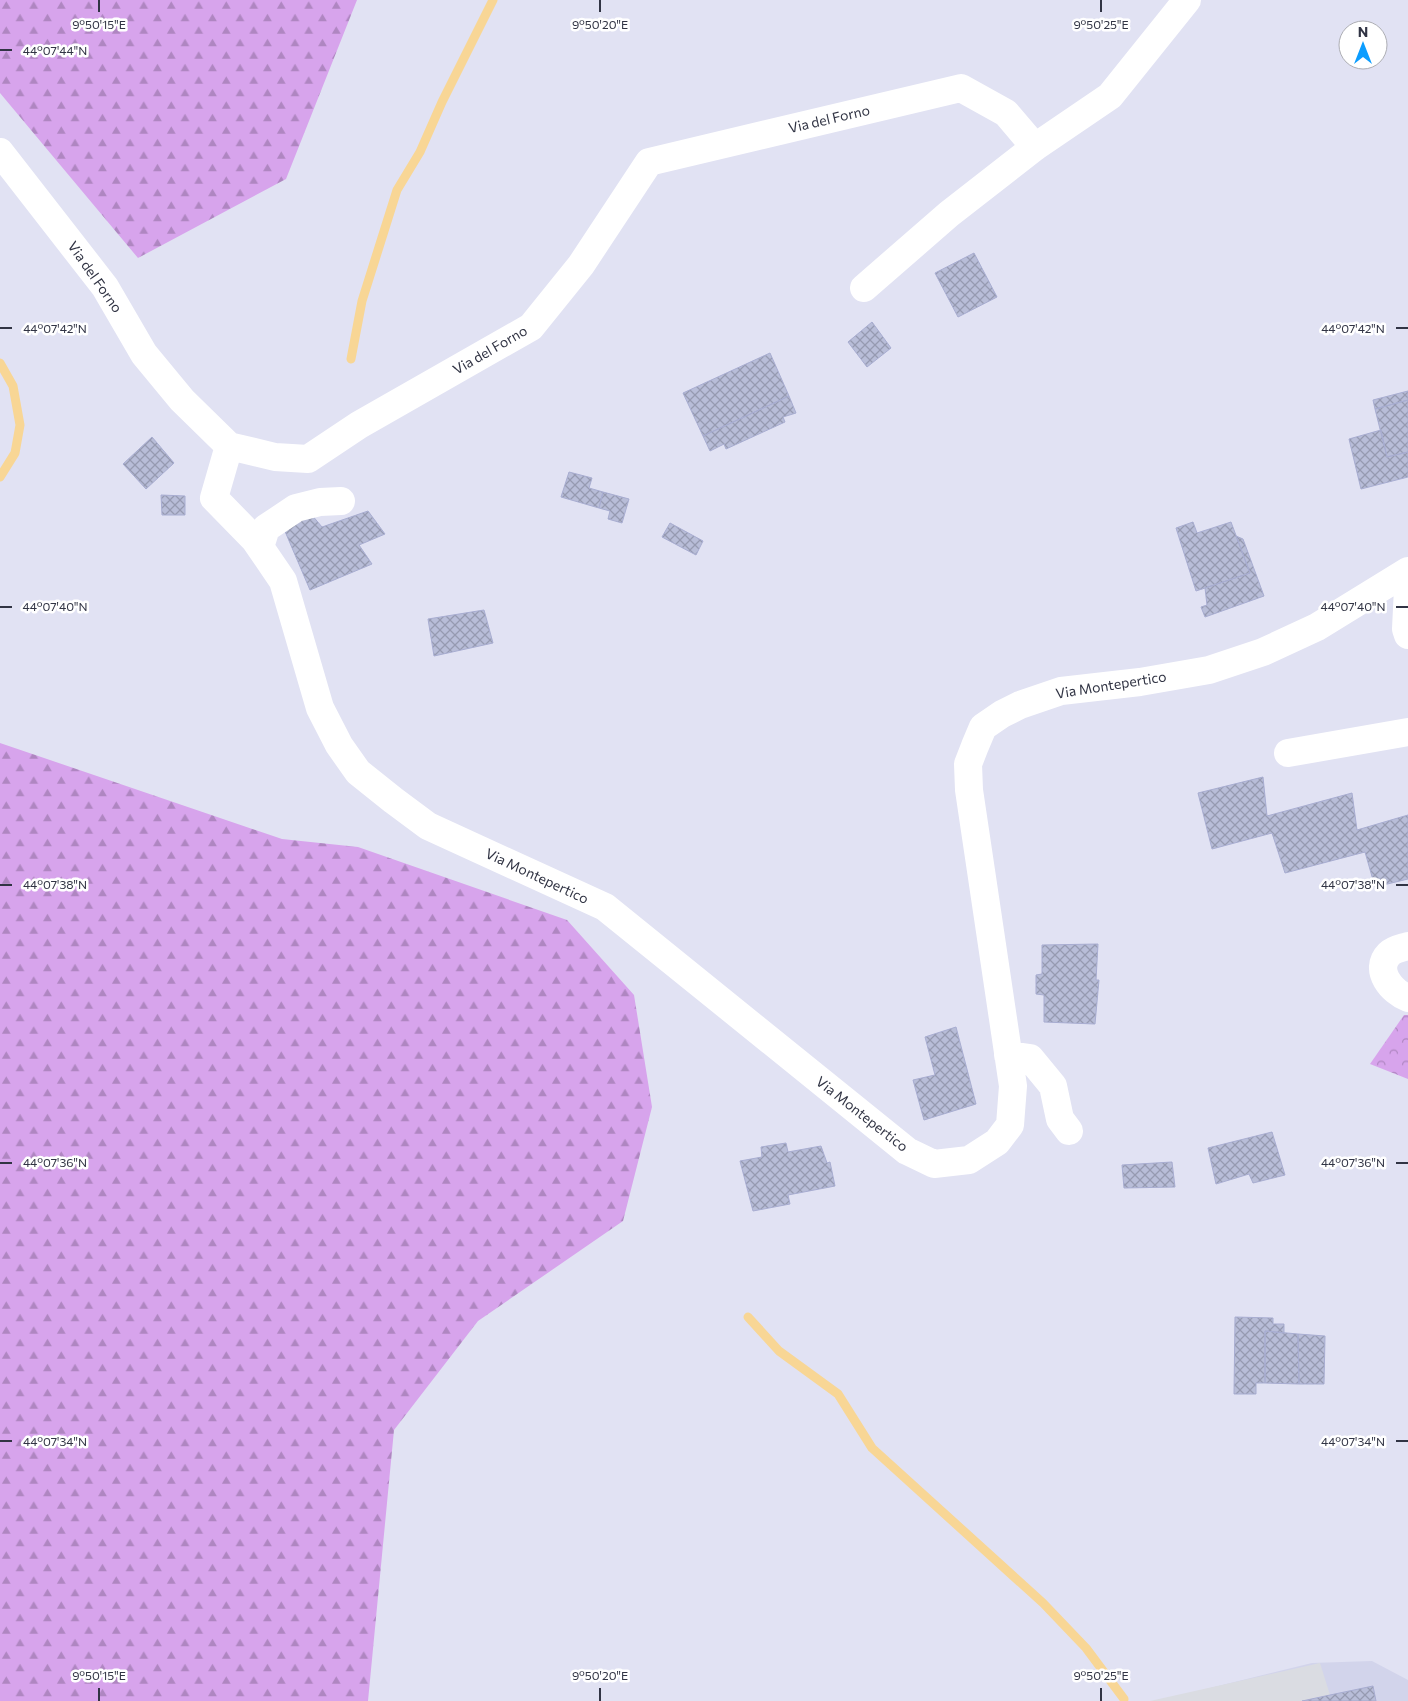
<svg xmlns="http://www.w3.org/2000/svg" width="1408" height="1701" font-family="Commissioner,sans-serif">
	<defs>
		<pattern id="forest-firs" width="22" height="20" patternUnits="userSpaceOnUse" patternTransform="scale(1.25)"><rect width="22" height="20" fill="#d7a4ec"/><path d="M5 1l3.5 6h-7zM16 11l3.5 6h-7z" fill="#af86c1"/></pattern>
		<pattern id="park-crowns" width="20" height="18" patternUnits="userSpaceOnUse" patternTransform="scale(1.25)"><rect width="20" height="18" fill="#d7a4ec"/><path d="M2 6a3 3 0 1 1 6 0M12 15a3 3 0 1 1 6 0" fill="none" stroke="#af86c1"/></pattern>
		<pattern id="building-cross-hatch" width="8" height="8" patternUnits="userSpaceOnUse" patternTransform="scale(1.25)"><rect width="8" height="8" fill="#b8bdd8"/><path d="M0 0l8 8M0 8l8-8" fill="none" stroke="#969ab1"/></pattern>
	</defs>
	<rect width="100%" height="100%" fill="#e1e2f3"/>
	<path fill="#d2d4eb" d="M1372 1661 1408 1680V1701H1165L1190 1693 1312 1663Z"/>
	<path fill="url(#forest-firs)" d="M0 0H357L286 179 138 258 0 93Z
		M0 743 282 839 358 847 567 920 634 995 652 1107 623 1221 478 1321 394 1430 368 1701H0Z"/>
	<path fill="url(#park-crowns)" d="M1404 1015H1408V1079L1370 1064Z"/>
	<path fill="#dadce2" d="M1320 1663 1330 1695 1301 1701H1150Z"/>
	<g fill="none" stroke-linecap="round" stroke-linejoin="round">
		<path stroke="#f8d695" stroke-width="9" d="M351 359 362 301 397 190 420 152 442 102 493 0
			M0 363 13 386 20 425 15 453 0 477
			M748 1317 779 1351 838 1394 872 1448 1043 1603 1086 1648 1124 1699"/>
	</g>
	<path fill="url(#building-cross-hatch)" stroke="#a8add1" d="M974 253 997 297 958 317 935 273Z
		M872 322 891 348 867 367 848 342Z
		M770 353 789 396 703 436 683 393Z
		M1408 391V400L1375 409 1373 400Z
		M789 396 796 413 783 417 785 422 726 449 724 444 710 451 703 436Z
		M1408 400V452L1387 457 1375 409Z
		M1381 430 1387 457 1408 452V477L1361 489 1349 439Z
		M152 437 174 463 146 489 123 464Z
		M569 472 592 478 589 488 603 492 599 508 561 497Z
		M603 492 629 499 622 523 608 519 610 511 599 508Z
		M161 495 185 496V515H162Z
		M368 511 385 534 359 545 372 564 310 590 284 529 311 514 322 527Z
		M1193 522 1197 533 1231 522 1250 573 1196 591 1176 528Z
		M670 523 703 541 696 555 662 537Z
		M1236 536 1243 539 1264 596 1205 617 1201 607 1207 605 1205 588 1250 573Z
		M484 610 493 643 434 656 428 619Z
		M1263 777 1267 816 1352 793 1357 830 1408 815V879L1375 887 1365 852 1285 873 1272 833 1212 849 1198 793Z
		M1098 944 1096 980H1099L1095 1024 1044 1022V995L1036 994V975L1042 974V945Z
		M956 1027 976 1104 924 1120 913 1080 935 1075 925 1037Z
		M1272 1132 1285 1175 1253 1183 1249 1174 1216 1184 1208 1148Z
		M786 1143 788 1152 821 1146 827 1163 830 1162 835 1186 788 1195 790 1204 753 1211 740 1161 762 1157 761 1147Z
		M1172 1162 1175 1187 1124 1188 1122 1165Z
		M1235 1317 1273 1318V1324H1284V1333L1265 1331V1383H1256V1394H1234Z
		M1265 1331 1298 1334 1299 1384 1265 1383Z
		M1298 1334 1325 1336 1324 1384H1299Z
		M1373 1686 1376 1701H1302L1330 1695Z"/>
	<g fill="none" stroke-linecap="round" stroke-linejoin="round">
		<path stroke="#fff" stroke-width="28" d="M0 152 105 287 144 354 182 400 229 446 275 457 308 459 359 425 531 327 581 265 649 162 961 88 1006 113 1035 147
			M864 288 949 214 1035 147 1110 96 1187 0
			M229 446 214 498 255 540 283 581 320 708 339 745 358 772 393 800 428 826 605 907 907 1151 934 1164 969 1160 997 1142 1010 1125 1013 1086 969 790 968 764 975 746 983 727 1002 714 1020 705 1061 691 1140 682 1209 670 1263 652 1317 627 1408 571
			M260 547 266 528 296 508 320 502 341 501
			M1408 588 1406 629 1408 635
			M1288 753 1408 732
			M1408 946C1402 948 1394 949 1389 954 1373 970 1392 992 1408 998
			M1008 1055 1030 1058 1053 1086 1060 1119 1069 1131"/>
	</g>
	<path fill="none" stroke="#313444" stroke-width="2" d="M99 0V12M600 0V12M1101 0V12M0 50H12M0 328H12M1396 328H1408M0 607H12M1396 607H1408M0 885H12M1396 885H1408M0 1163H12M1396 1163H1408M0 1441H12M1396 1441H1408M99 1688V1701M600 1688V1701M1101 1688V1701"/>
	<g text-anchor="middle" stroke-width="5" stroke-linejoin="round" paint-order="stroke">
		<g font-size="14" fill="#313444" stroke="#fff">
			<text transform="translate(829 119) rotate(-13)" y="5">Via del Forno</text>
			<text transform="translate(95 277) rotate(55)" y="5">Via del Forno</text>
			<text transform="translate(490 350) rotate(-30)" y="5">Via del Forno</text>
			<text transform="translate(1111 685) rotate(-9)" y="5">Via Montepertico</text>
			<text transform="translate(537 876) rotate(25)" y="5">Via Montepertico</text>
			<text transform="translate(862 1114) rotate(38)" y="5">Via Montepertico</text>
		</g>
	</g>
	<g font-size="12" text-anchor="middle" fill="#313444" stroke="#fff" stroke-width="5" stroke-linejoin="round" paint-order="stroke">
		<text x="99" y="29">9°50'15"E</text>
		<text x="600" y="29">9°50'20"E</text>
		<text x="1101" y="29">9°50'25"E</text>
		<text x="55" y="55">44°07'44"N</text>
		<text x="55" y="333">44°07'42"N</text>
		<text x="1353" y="333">44°07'42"N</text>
		<text x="55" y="611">44°07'40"N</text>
		<text x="1353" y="611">44°07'40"N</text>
		<text x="55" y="889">44°07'38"N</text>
		<text x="1353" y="889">44°07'38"N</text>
		<text x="55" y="1167">44°07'36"N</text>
		<text x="1353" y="1167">44°07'36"N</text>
		<text x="55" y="1446">44°07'34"N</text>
		<text x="1353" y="1446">44°07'34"N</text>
		<text x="99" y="1680">9°50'15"E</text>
		<text x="600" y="1680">9°50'20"E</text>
		<text x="1101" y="1680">9°50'25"E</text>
	</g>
	<g transform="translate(1363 45)"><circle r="24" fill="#ffffff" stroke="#adaeb4"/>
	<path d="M0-4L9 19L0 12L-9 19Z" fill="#0b9dff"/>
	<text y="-8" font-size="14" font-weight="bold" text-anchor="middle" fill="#313444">N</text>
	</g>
</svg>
